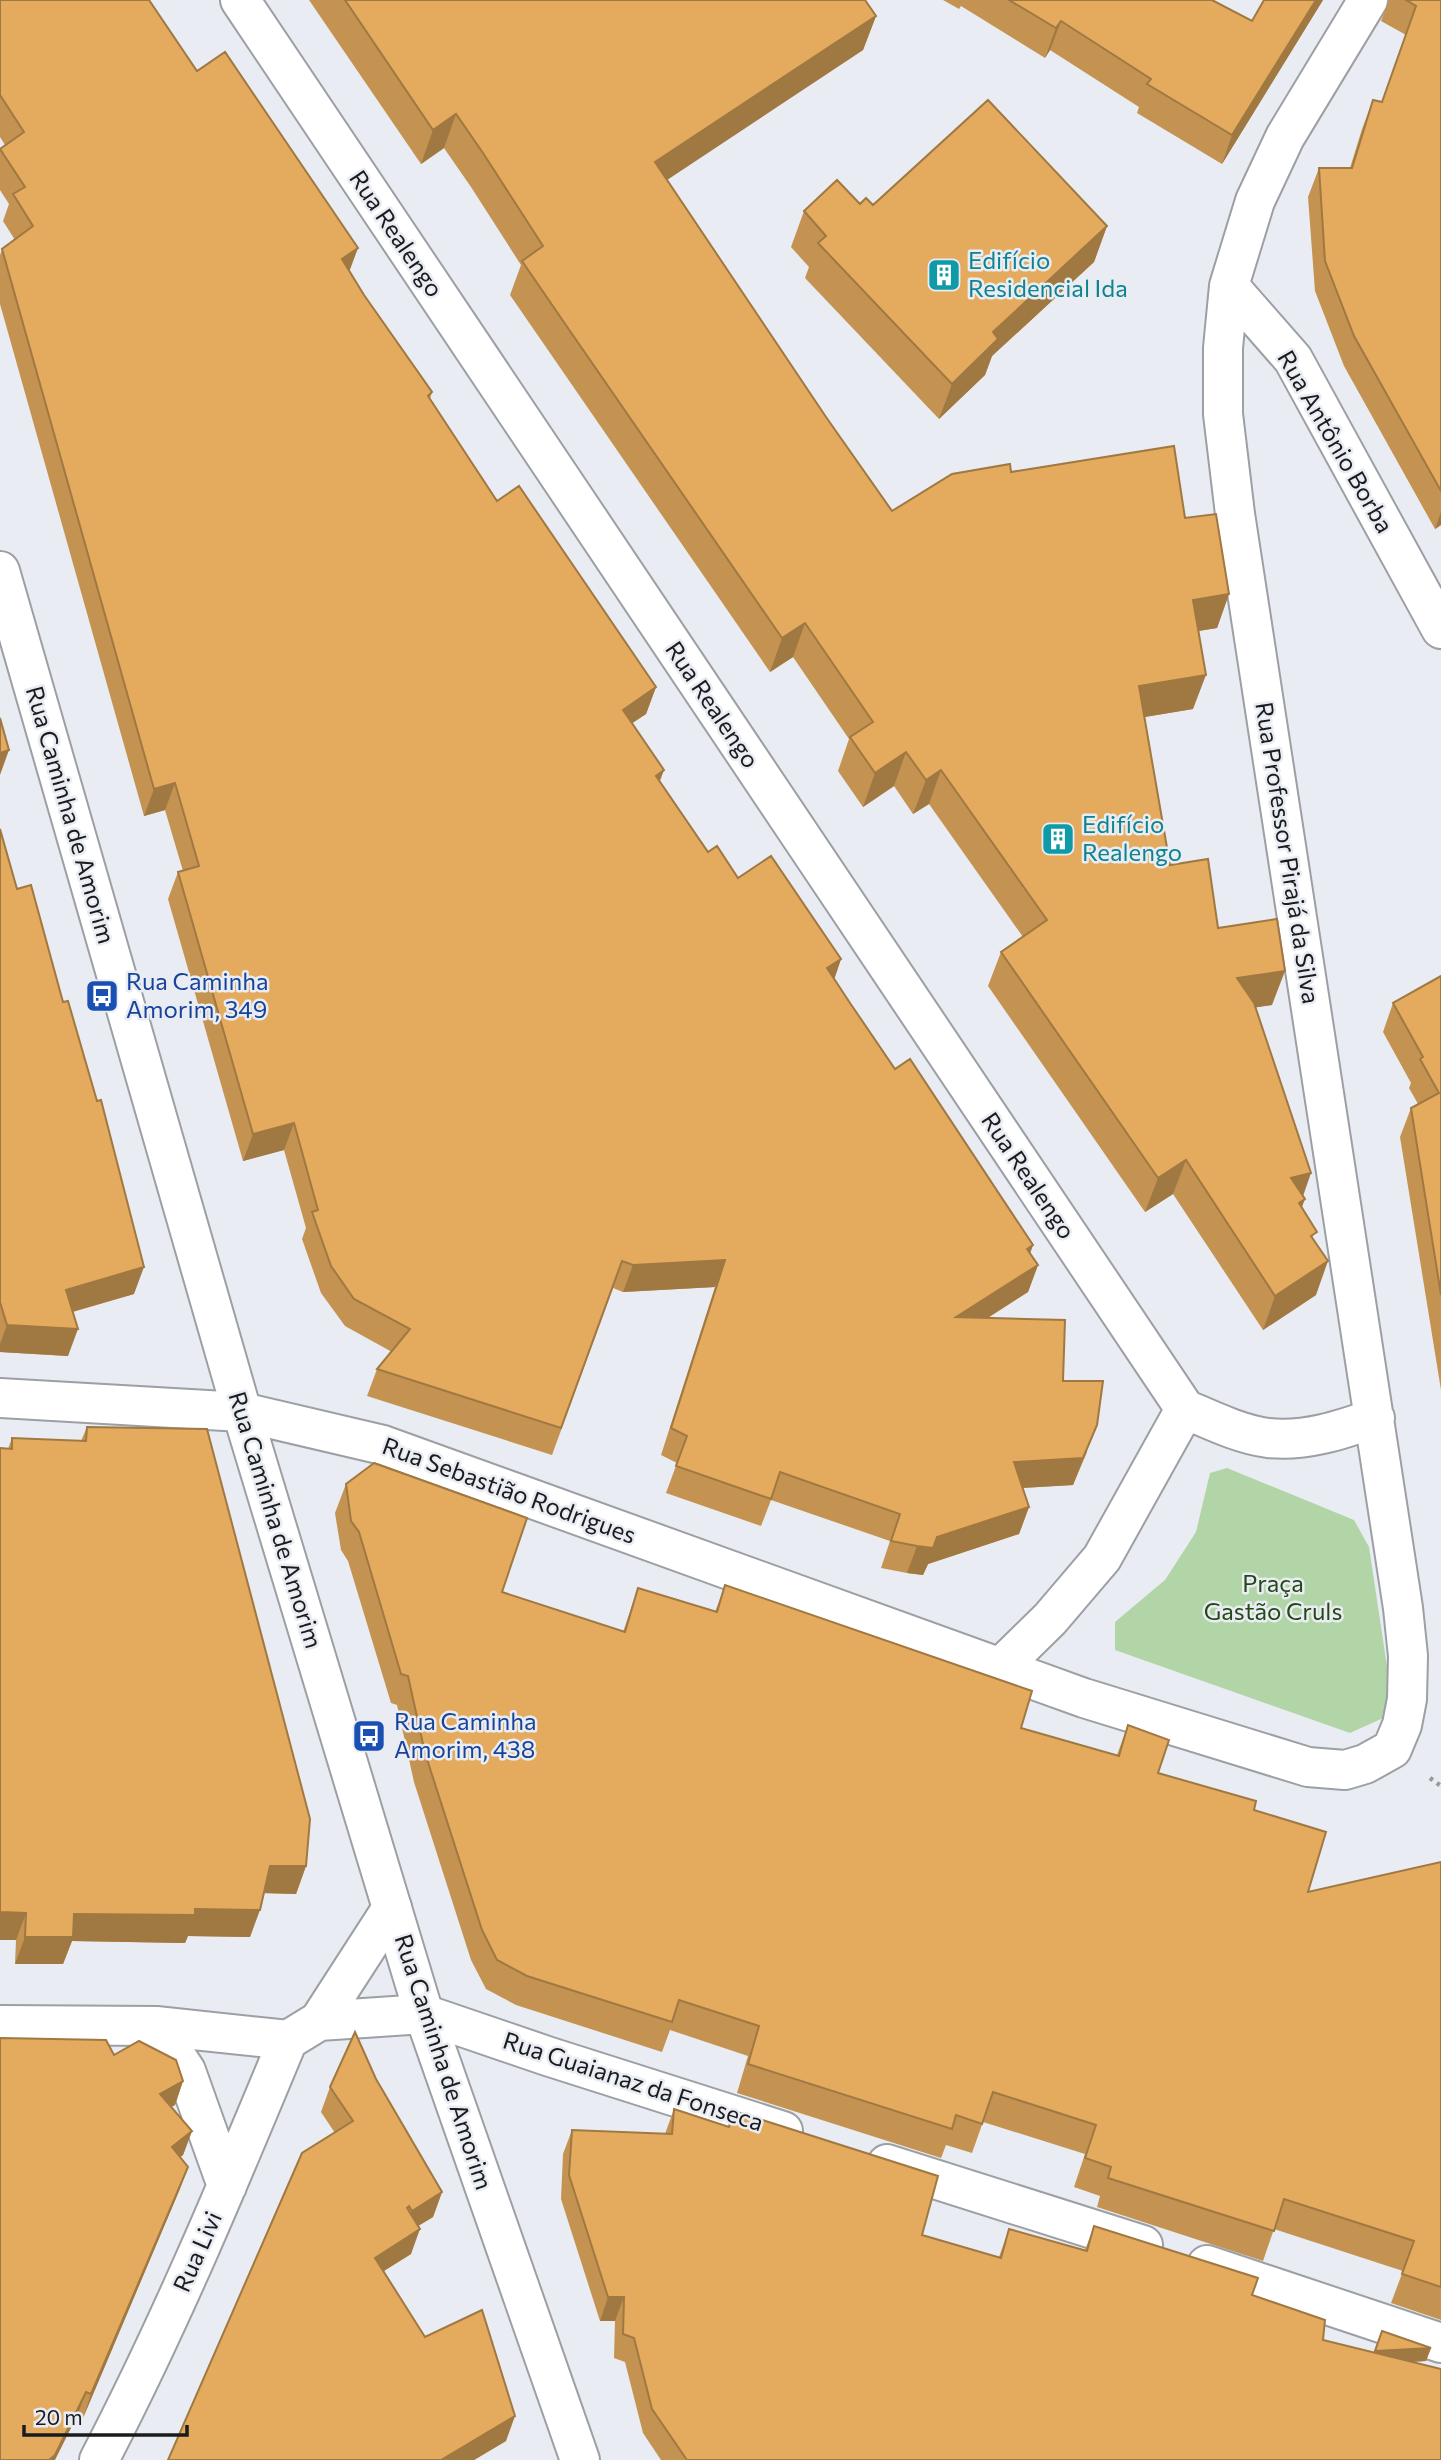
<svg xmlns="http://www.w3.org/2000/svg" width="1441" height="2460" font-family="Commissioner,sans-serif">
	<rect width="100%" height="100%" fill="#e9ecf2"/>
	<path fill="#b1d5a6" d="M1227 1468 1354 1520 1369 1547 1391 1693 1383 1718 1350 1733 1115 1650V1622L1165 1580 1196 1532 1210 1473Z"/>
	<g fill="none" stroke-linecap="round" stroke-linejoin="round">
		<defs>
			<path id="minor" d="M240 0 1185 1409
				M1229 286 1293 359 1441 629
				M0 1398 242 1412 383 1445 1084 1698 1308 1767 1345 1770 1365 1764 1392 1749 1402 1725 1407 1699 1408 1656 1403 1608 1235 514 1223 414V348L1229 286 1255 201 1285 137 1368 0
				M1185 1409C1211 1420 1239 1434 1268 1438 1305 1442 1341 1430 1375 1418
				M1001 1667 1050 1619 1102 1558 1185 1409
				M319 2021 392 1908
				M0 2025 156 2026 288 2040 319 2021 424 2014 547 2056 783 2131
				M156 2026 186 2071 227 2186
				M887 2164 1143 2245
				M1207 2265 1441 2343
				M99 2460C170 2324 229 2182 288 2040"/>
			<path id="tertiary" d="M0 571 242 1412 424 2014 580 2460"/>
		</defs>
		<use href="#minor" stroke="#9c9fa4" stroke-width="42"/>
		<use href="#tertiary" stroke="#9c9fa4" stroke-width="42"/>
		<path stroke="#97999e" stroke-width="4.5" stroke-dasharray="3.5 5" stroke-linecap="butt" d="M1430 1778 1441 1786"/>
		<use href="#minor" stroke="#fff" stroke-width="38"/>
		<use href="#tertiary" stroke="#fff" stroke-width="38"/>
	</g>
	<path fill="#c49351" d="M0 0 197 71 349 272 364 295 432 392 430 399 497 501 656 687 646 714 632 723 660 781 708 852 738 878 841 959 834 979 895 1069 1033 1245 1030 1254 1038 1265 1028 1292 988 1318 1063 1381 1087 1452 1073 1485 1023 1488 1029 1507 1019 1534 928 1564 923 1575 907 1573 881 1568 890 1541 771 1500 761 1526 666 1493 677 1463 661 1455 715 1287 623 1292 613 1288 552 1455 367 1396 377 1369 392 1352 345 1326 321 1293 302 1239 306 1228 284 1150 243 1161 168 899 178 872 183 871 165 810 144 816 0 304V255L2 249 15 240 3 221 9 204 0 190V150L5 145 0 137Z
		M309 0H865L876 16 863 50 667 179 826 417 892 511 1011 472 1185 518 1229 594 1217 628 1198 631 1193 709 1144 717 1170 865 1218 928 1272 1005 1256 1007 1303 1196 1302 1208 1314 1241 1316 1295 1263 1330 1173 1194 1145 1212 988 986 1001 952 1023 937 929 804 913 814 894 786 863 807 838 771 849 739 793 657 770 672 510 295 521 265 471 187 444 148 421 164Z
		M943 0H1212L1252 21 1264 0H1323L1222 164 1137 113 1139 107 1050 50 1045 58 961 6 959 9Z
		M1389 0H1441V525L1435 529 1344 366 1315 291 1308 197 1319 168H1350L1362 129 1373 100 1382 102 1406 35 1381 21Z
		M860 204 873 205 1107 226 1094 262 992 356 985 375 939 419 805 278 809 267 791 247 804 211Z
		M0 829 134 1294 73 1312 68 1356 0 1352Z
		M1441 976V1390L1400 1137 1411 1108 1418 1104 1409 1088 1411 1083 1383 1032 1393 1003Z
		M87 1427 306 1866 296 1894 264 1893 250 1937 188 1936 185 1943 72 1941 63 1964H15L16 1940H0V1448L8 1449 12 1438 81 1441Z
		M346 1484 502 1592 623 1632 638 1588 715 1612 725 1585 1021 1728 1117 1755 1128 1725 1158 1773 1254 1810 1308 1892 1441 1862V2320L1391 2303 1403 2271 1274 2229 1263 2261 1097 2207 1100 2196 1074 2187 1085 2154 983 2122 972 2153 946 2145 941 2158 737 2093 748 2056 670 2030 662 2052 516 2005 486 1989 471 1960 414 1782 397 1705 391 1703 348 1561 341 1550 335 1513Z
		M114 2055 183 2081 175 2105 171 2107 192 2131 183 2155 180 2157 188 2167 179 2191 83 2418 77 2416Z
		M376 2079 442 2192 433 2217 418 2226 411 2254 384 2271 425 2337 506 2441 474 2460 302 2153 335 2133 321 2112 330 2087Z
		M674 2109 728 2127 734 2111 922 2235 999 2257 1009 2229 1085 2250 1094 2226 1252 2295 1323 2340 1374 2352 1382 2331 1431 2348 1426 2361 1412 2362 1441 2460H661L643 2433 625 2362 614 2358 615 2321H600L561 2199 563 2154 572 2130 665 2134Z"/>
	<path fill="#a07842" d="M1316 0H1323L1222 164 1232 135Z
		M876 16 863 50 643 196 655 162Z
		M1061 21 1050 50 1045 58 1056 28Z
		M456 114 444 148 421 164 433 130Z
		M1107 226 1094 262 992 356 985 375 939 419 952 384 993 332Z
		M358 248 348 275 342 259Z
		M1441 512V525L1435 529Z
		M1229 594 1217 628 1180 634 1193 600Z
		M805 623 793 657 770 672 782 638Z
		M1206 675 1193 709 1127 720 1139 686Z
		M656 687 646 714 613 736 623 710Z
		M9 750 0 775V753Z
		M906 752 894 786 863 807 875 773Z
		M664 770 654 797 656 776Z
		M941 770 929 804 913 814 926 780Z
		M175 783 165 810 144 816 154 789Z
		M841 959 832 986 827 968Z
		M1285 971 1272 1005 1225 1012 1237 978Z
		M294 1123 284 1150 243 1161 253 1134Z
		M1186 1160 1173 1194 1145 1212 1158 1178Z
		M1311 1173 1301 1202 1305 1199 1292 1233 1291 1178Z
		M1033 1245 1023 1271 1027 1249Z
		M725 1260 715 1287 623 1292 633 1265Z
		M1328 1261 1316 1295 1263 1330 1275 1296Z
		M1038 1265 1028 1292 946 1344 956 1317Z
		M144 1267 134 1294 57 1316 66 1290Z
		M7 1325 78 1329 68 1356 0 1352V1344Z
		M1097 1425 1073 1485 1004 1489 1014 1462Z
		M1029 1507 1019 1534 928 1564 923 1575 907 1573 917 1546 937 1537Z
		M270 1866H306L296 1894 260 1893Z
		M195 1909 260 1910 250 1937 188 1936 185 1943 72 1941 63 1964H15L25 1937 74 1914Z
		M0 1912 26 1913 16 1940H0Z
		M183 2081 175 2105 151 2118 160 2094Z
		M192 2131 183 2155 163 2171 172 2147Z
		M188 2167 179 2191 83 2418 91 2394Z
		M442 2192 433 2217 403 2235 412 2211Z
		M420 2229 411 2254 366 2282 375 2258Z
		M608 2297H624L615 2321H600Z
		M1431 2348 1426 2361 1370 2364 1375 2351Z
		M86 2392 77 2416 55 2460H49Z
		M515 2416 506 2441 474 2460H441Z"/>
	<path fill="#e4ab5e" stroke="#a07842" stroke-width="2" d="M0 0H149L197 71 225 52 358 248 342 259 364 295 432 392 428 396 497 501 519 486 656 687 623 710 664 770 656 776 708 852 717 846 738 878 771 856 841 959 827 968 850 1003 895 1069 910 1059 1033 1245 1027 1249 1038 1265 956 1317 1065 1320 1063 1381H1103L1097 1425 1083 1458 1014 1462 1029 1507 937 1537 933 1548 917 1546 891 1541 900 1514 780 1472 771 1499 676 1466 687 1436 671 1428 725 1260 633 1265 622 1261 561 1428 377 1369 410 1329 354 1299 331 1266 312 1212 318 1210 294 1123 253 1134 178 872 199 866 175 783 154 789 2 249 33 226 13 194 25 187 0 149 24 132 0 95Z
		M345 0H865L876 16 655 162 826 417 892 511 952 474 1010 464 1011 472 1174 446 1185 518 1216 514 1229 594 1193 600 1206 675 1139 686 1170 865 1208 859 1218 928 1277 919 1285 971 1237 978 1254 1003 1311 1173 1291 1178 1305 1199 1299 1203 1317 1232 1311 1236 1328 1261 1275 1296 1186 1160 1158 1178 1001 952 1047 920 941 770 926 780 906 752 875 773 850 737 873 722 805 623 782 638 570 331 522 261 543 246 483 153 456 114 433 130Z
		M1009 0H1212L1252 21 1264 0H1316L1232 135 1147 84 1151 79 1061 21 1056 28Z
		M1406 0H1441V491L1354 336 1325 261 1319 168H1352L1373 100 1382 102 1416 6Z
		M988 100 1107 226 993 332 998 339 952 384 818 243 826 236 804 211 837 180 860 204 866 198 873 205Z
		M0 718 9 750 0 753Z
		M0 829 17 889 31 885 63 1002 68 1001 97 1101 101 1100 144 1267 66 1290 78 1329 7 1325 0 1302Z
		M1441 976V1295L1411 1108 1439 1093 1420 1059 1423 1057 1393 1003Z
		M87 1427 207 1429 310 1819 306 1866H270L260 1910 195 1909V1915L74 1914 73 1937H25L26 1913 0 1912V1448L12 1449V1438L86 1441Z
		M374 1463 527 1518 502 1592 625 1632 638 1588 717 1612 725 1585 1032 1691 1021 1728 1119 1756 1128 1725 1169 1740 1158 1773 1256 1801 1254 1810 1326 1832 1308 1892 1441 1862V2287L1402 2274 1414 2241 1284 2199 1274 2231 1108 2178 1111 2167 1085 2158 1096 2125 993 2092 982 2124 956 2115 952 2129 748 2064 759 2026 679 2000 672 2022 527 1976 497 1960 482 1930 425 1753 408 1676 401 1674 359 1532 351 1521 346 1484Z
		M355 2032 376 2079 442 2192 412 2211 409 2206 407 2208 420 2229 375 2258 425 2337 482 2310 515 2416 441 2460H168L302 2153 353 2121 330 2087Z
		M0 2038 106 2040 114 2055 139 2041 176 2060 183 2081 160 2094 192 2131 172 2147 188 2167 91 2394 86 2392 55 2455 49 2460H0Z
		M674 2109 729 2127 734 2111 938 2176 922 2235 1001 2258 1009 2229 1087 2251 1094 2226 1258 2278 1252 2295 1325 2320 1323 2340 1441 2369V2460H687L652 2409 634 2338 623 2334 624 2297H608L569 2175 572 2130 672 2134Z
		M1382 2331 1431 2348 1375 2351Z"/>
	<defs>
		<symbol id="building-square" viewBox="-11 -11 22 22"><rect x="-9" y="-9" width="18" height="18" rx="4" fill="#0f9aa8" stroke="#e9ecf2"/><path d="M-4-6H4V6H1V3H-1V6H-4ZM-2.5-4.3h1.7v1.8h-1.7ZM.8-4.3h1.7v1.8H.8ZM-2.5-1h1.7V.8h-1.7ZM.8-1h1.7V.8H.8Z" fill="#fff"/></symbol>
		<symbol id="bus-square" viewBox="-11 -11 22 22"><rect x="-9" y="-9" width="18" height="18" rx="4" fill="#1a4fb4" stroke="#e9ecf2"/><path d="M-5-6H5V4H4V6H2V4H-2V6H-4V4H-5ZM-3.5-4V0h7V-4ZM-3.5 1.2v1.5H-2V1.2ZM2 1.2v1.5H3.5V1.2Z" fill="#fff"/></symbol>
	</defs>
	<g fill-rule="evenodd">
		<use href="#building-square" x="925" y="256" width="38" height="38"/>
		<use href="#building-square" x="1039" y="820" width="38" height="38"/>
		<use href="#bus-square" x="83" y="977" width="38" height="38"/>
		<use href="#bus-square" x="350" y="1717" width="38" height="38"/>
	</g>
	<g text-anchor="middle" stroke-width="5" stroke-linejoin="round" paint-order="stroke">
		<g font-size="24" fill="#1a1b1d" stroke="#e9ecf2">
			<text transform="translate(396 234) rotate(56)" y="8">Rua Realengo</text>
			<text transform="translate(1335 442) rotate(60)" y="8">Rua Antônio Borba</text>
			<text transform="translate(712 705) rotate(56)" y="8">Rua Realengo</text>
			<text transform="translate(70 815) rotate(74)" y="8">Rua Caminha de Amorim</text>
			<text transform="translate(1287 853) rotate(81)" y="8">Rua Professor Pirajá da Silva</text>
			<text transform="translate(1028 1176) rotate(56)" y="8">Rua Realengo</text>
			<text transform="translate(509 1491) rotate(20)" y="8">Rua Sebastião Rodrigues</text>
			<text transform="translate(275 1520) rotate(73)" y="8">Rua Caminha de Amorim</text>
			<text transform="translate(443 2062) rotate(72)" y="8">Rua Caminha de Amorim</text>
			<text transform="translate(633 2082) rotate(18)" y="8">Rua Guaianaz da Fonseca</text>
			<text transform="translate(198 2252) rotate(-66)" y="8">Rua Livi</text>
		</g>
		<g font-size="24" fill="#0d838f" stroke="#e9ecf2" text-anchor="start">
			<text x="968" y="269">Edifício<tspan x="968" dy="28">Residencial Ida</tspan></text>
			<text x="1082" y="833">Edifício<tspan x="1082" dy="28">Realengo</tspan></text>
		</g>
		<g font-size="24" fill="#164399" stroke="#e9ecf2" text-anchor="start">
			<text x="126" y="990">Rua Caminha<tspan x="126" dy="28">Amorim, 349</tspan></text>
			<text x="394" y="1730">Rua Caminha<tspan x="394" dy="28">Amorim, 438</tspan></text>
		</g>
		<g font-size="24" fill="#234816" stroke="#e9ecf2">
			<text x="1273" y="1592">Praça<tspan x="1273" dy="28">Gastão Cruls</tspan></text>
		</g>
	</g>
	<path d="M24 2425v10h163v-10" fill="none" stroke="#1a1b1d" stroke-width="3.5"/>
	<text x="35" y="2425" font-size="21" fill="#1a1b1d" stroke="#e9ecf2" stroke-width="5" paint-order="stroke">20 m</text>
</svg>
